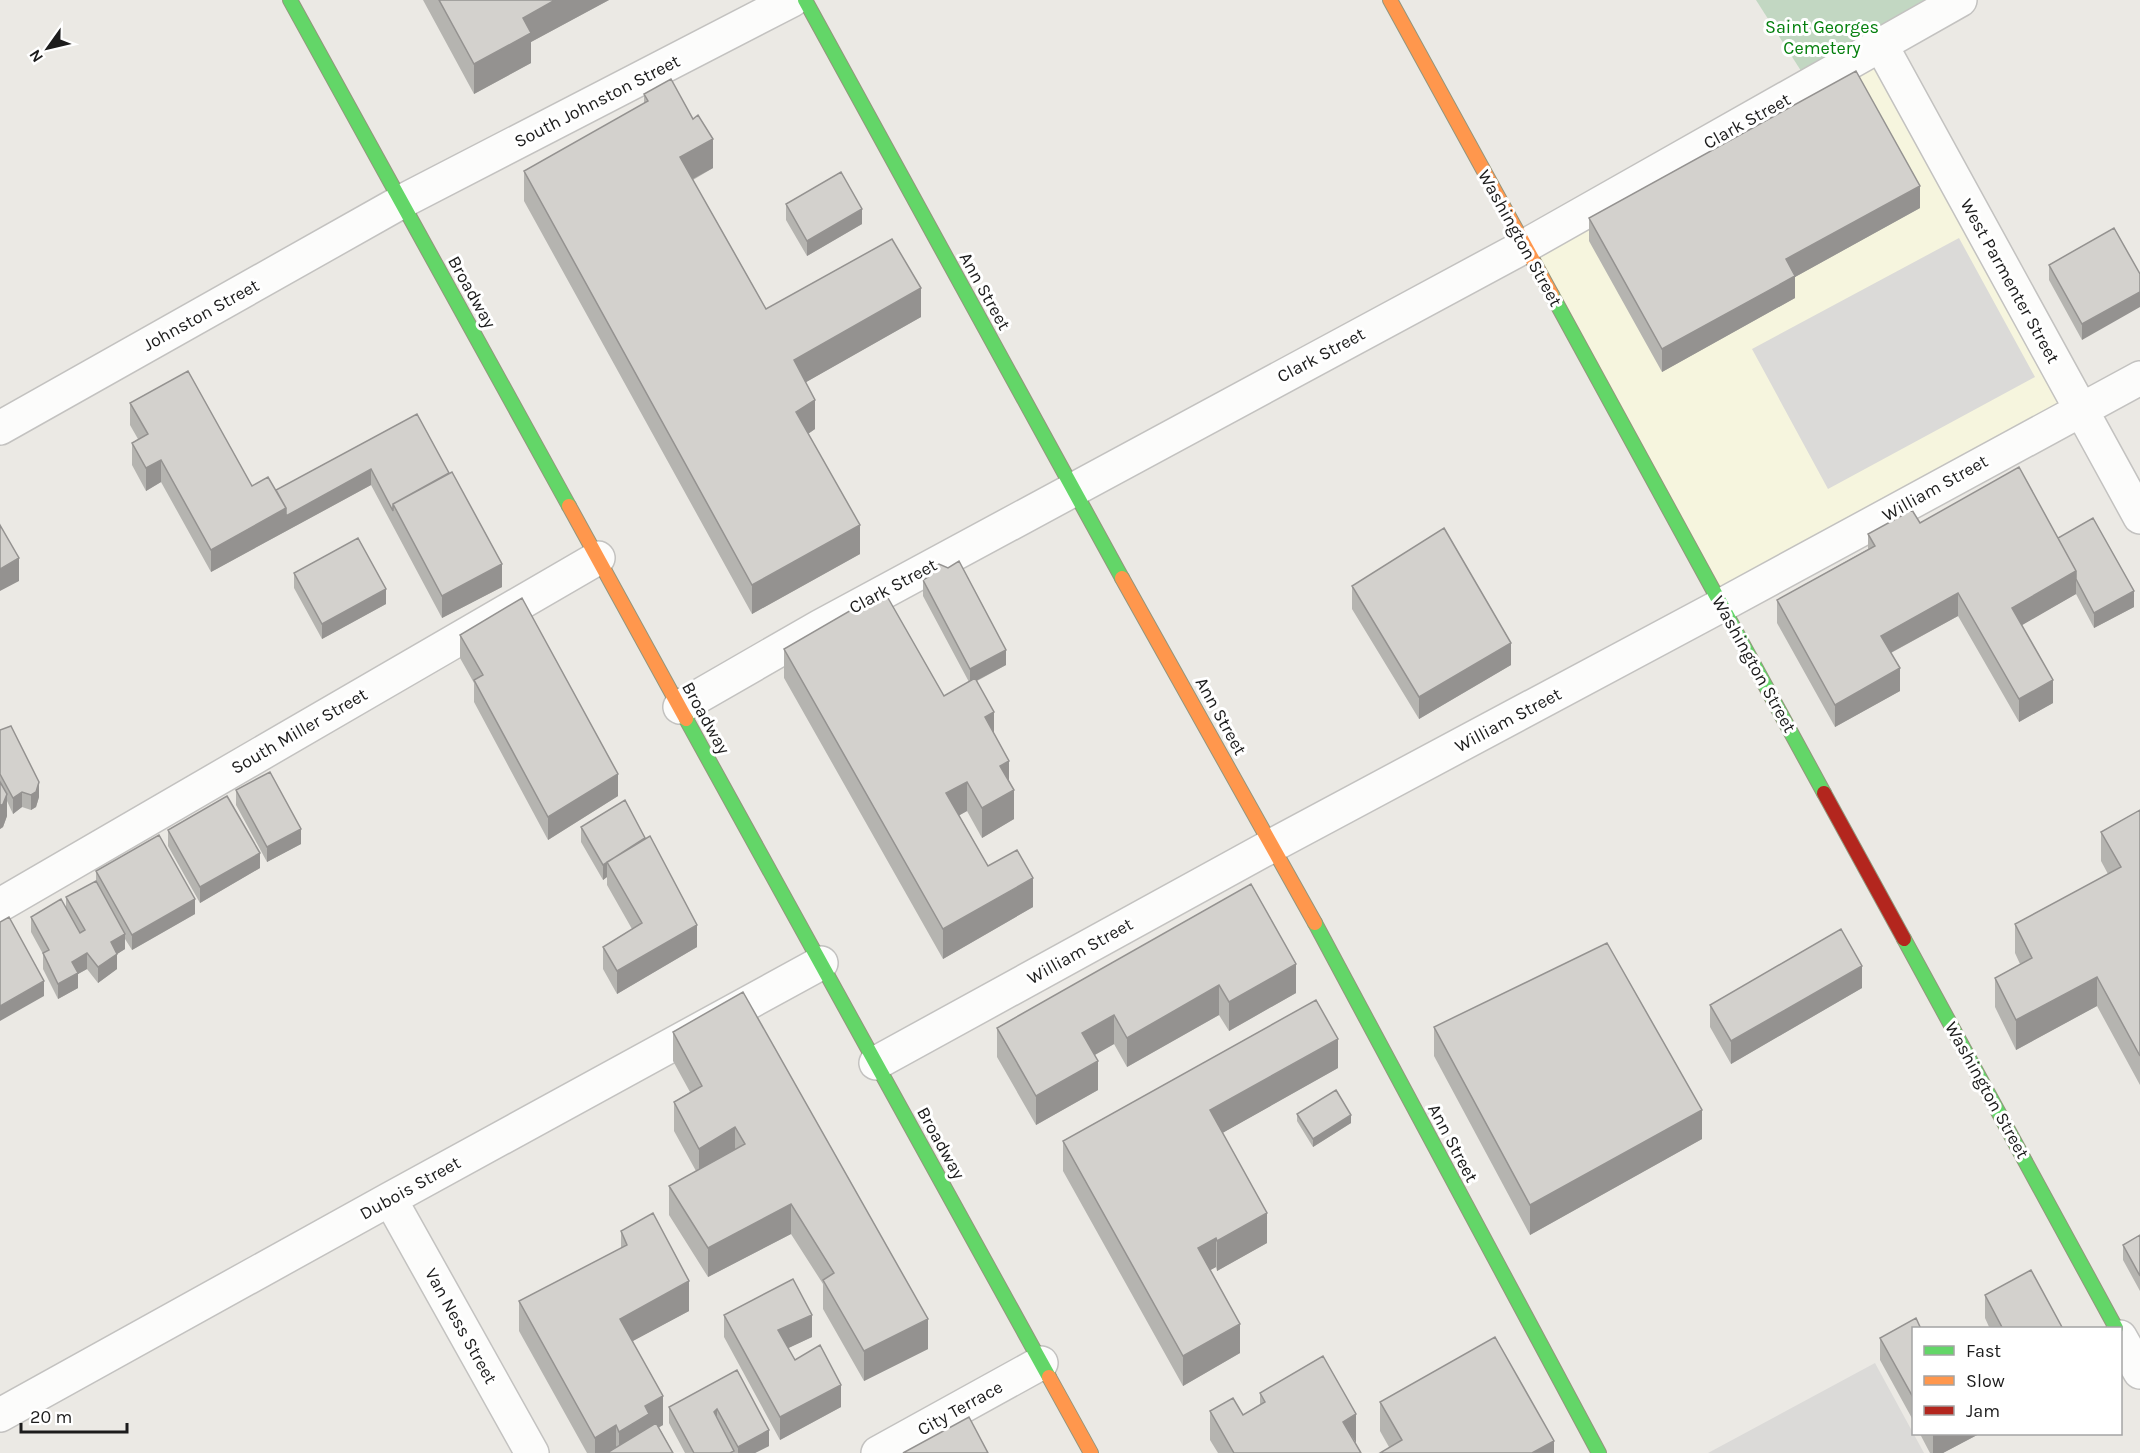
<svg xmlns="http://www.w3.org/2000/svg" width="2140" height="1453" font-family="Karla,sans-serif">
	<rect width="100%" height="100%" fill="#ebe9e4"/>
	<path fill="#f6f5de" d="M1881 45 2081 409 1722 605 1525 246Z"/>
	<path fill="#c2d7c2" d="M1756 0H1959L1810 85Z"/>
	<path fill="#dbdad8" d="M1959 238 2035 377 1828 489 1752 349Z
		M1875 1363 1924 1453H1708Z"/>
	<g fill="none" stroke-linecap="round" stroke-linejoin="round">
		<defs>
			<path id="street" d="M1881 45 2140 517
				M0 428 401 202 792 0
				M680 707 819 627 1525 246 1960 0
				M0 905 598 558
				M876 1063 1273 845 1722 605 2140 378
				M390 1199 532 1453
				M2120 1337 2140 1372
				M0 1415 390 1199 821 963
				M878 1453 1041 1363"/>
			<path id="fast" d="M290 0 569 506
				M805 0 1122 578
				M1552 295 1824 793
				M686 719 1049 1377
				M1315 923 1599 1453
				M1904 939 2116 1328"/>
			<path id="slow" d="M1390 0 1552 295
				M569 506 686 719
				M1122 578 1315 923
				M1049 1377 1091 1453"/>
			<path id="jam" d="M1824 793 1904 939"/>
		</defs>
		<use href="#street" stroke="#c3c2c0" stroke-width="36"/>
		<use href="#fast" stroke="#93957c" stroke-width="16"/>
		<use href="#slow" stroke="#93957c" stroke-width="16"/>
		<use href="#jam" stroke="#93957c" stroke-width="16"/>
		<use href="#street" stroke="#fcfcfb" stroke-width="33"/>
		<use href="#fast" stroke="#63d668" stroke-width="14"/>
		<use href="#slow" stroke="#ff974d" stroke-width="14"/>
		<use href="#jam" stroke="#b3261e" stroke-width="14"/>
	</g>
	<path fill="#b5b4b0" d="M423 0H609L531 42V63L474 94Z
		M644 94 713 168 693 180 766 309 921 317 806 382 815 429 808 434 860 554 752 614 524 201V171L644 104Z
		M786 204 862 224 807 256 786 220Z
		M1920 208 1795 277V298L1662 372 1589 241V218Z
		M2114 228 2082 340 2049 280V265Z
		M130 403 252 486 276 490 417 414 502 587 442 618 371 485 211 572 161 482 146 491 132 465V443L138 439 130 425Z
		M1920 523 2058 538 2134 607 2094 628 2076 594 2021 625 2053 703 2019 722 1958 616 1891 653 1900 691 1835 727 1777 623V600L1868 549V534Z
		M294 573 386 604 322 639 294 588Z
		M923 580 1006 665 977 681 1009 781 1014 819 982 838 967 811 959 815 988 866 1033 907 943 959 784 678V649L944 696 969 682 923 596Z
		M1352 586 1511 665 1419 719 1352 609Z
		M460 635 618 796 548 840 474 702V683L460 658Z
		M0 730 39 797 36 807 31 810 22 807 13 814 7 801V816L3 827 0 829Z
		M236 790 301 844 267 862 236 805Z
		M2140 810V1085L2097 1006 2016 1050 1995 1007V978L2020 964 2015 953V924L2108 874 2101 861V832Z
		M581 827 697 947 617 994 603 969V947L632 929 607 885V877L603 880 581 842Z
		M168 830 260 868 200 903 168 846Z
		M96 871 195 914 132 950 125 939V949L117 954V969L98 983 87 969 78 974V988L58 999 43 969V954L31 932V917L66 907V897L96 881Z
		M1251 884 1296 993 1229 1031 1219 1015 1127 1067 1114 1044 1095 1055 1098 1090 1036 1125 997 1057V1028Z
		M1862 988 1731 1064 1710 1027V1005Z
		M1434 1027 1702 1139 1530 1235 1434 1056Z
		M673 1032 928 1349 864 1381 823 1309V1284L791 1234 708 1277 669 1215V1186L696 1171 674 1131V1102L690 1092 673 1061Z
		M1338 1068 1222 1133 1267 1243 1217 1271 1216 1267 1210 1270 1240 1353 1183 1386 1063 1171V1141Z
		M1297 1114 1351 1123 1313 1147 1297 1121Z
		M621 1231 689 1311 632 1341 663 1425 659 1427 673 1453H587L519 1331V1301L621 1249Z
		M2140 1235V1291L2123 1260V1245Z
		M1985 1295 2063 1329H1990L1985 1318Z
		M724 1315 812 1337 788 1348 795 1360 841 1407 780 1440 724 1337Z
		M1914 1329V1422L1880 1360V1338Z
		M737 1370 769 1446 755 1453H685L669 1423V1407Z
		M1260 1393 1356 1444 1361 1453H1218L1210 1440V1411L1243 1415 1260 1405Z
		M1380 1402 1554 1453 1389 1447 1380 1431Z
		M1920 1434H1979L1943 1453H1930Z"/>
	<path fill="#949290" d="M555 0H609L531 42V63L474 94V64L523 18Z
		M713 139V168L680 186V157Z
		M1920 186V208L1795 277V298L1662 372V349L1786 259Z
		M862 209V224L807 256V241Z
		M921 288V317L794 389V360Z
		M2140 292V307L2082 340V324Z
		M815 400V429L796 442V412Z
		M161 460V482L146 491V468Z
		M371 469V485L211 572V550L286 508Z
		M860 525V554L752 614V585Z
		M19 558V581L0 591V569Z
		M502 564V587L442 618V596Z
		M2076 571V594L2012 631V608Z
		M386 589V604L322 639V624Z
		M2134 591V607L2094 628V613Z
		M1958 593V616L1881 658V636Z
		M1511 643V665L1419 719V697Z
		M1006 650V665L970 684V669Z
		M1900 668V691L1835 727V705Z
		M2053 680V703L2019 722V699Z
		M994 712V741L985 717Z
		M1009 761V790L1000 766Z
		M618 774V796L548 840V817Z
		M39 782V797L36 807 31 810V795Z
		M967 782V811L946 823V793Z
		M1014 790V819L982 838V808Z
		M22 792V807L13 814V798Z
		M7 794V816L3 827 0 829V806Z
		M301 829V844L267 862V847Z
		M645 838 607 862V877L603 880V865Z
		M260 853V868L200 903V887Z
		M1033 878V907L943 959V929Z
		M195 899V914L132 950V935Z
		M697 925V947L617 994V971Z
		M125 934V949L111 958V942Z
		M87 953V969L78 974V988L58 999V984L72 962Z
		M117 954V969L98 983V967Z
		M1296 964V993L1229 1031V1002Z
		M1862 966V988L1731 1064V1041Z
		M2097 977V1006L2016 1050V1020Z
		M44 981V996L0 1021V1006Z
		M1219 985V1015L1127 1067V1038Z
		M1114 1015V1044L1082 1062V1033Z
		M1338 1039V1068L1210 1140V1110Z
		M1098 1061V1090L1036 1125V1096Z
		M1702 1110V1139L1530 1235V1205Z
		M1351 1115V1123L1313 1147V1139Z
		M735 1127V1157L699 1178V1149Z
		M791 1204V1234L708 1277V1248Z
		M1267 1213V1243L1217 1271V1241Z
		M1216 1238V1267L1198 1277V1248Z
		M689 1281V1311L620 1348V1319Z
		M812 1315V1337L778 1353V1330Z
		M928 1319V1349L864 1381V1351Z
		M1240 1324V1353L1183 1386V1356Z
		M841 1385V1407L780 1440V1417Z
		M663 1396V1425L649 1433 619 1453V1432L645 1406Z
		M717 1409V1425L714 1412Z
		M1356 1414V1443L1343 1422Z
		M616 1425V1453H595V1438Z
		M769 1430V1446L755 1453H738V1447Z
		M1937 1434H1979L1943 1453H1933V1435Z
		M1554 1441V1453H1532Z"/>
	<path fill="#d3d1cd" stroke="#949290" stroke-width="1.5" d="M439 0H555L523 18 531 33 474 64Z
		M1856 71 1920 186 1786 259 1795 276 1662 349 1589 218Z
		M671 79 693 119 698 115 713 139 680 157 766 309 892 239 921 288 794 360 815 400 796 412 860 525 752 585 524 171 648 101 644 94Z
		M841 172 862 209 807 241 786 204Z
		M2114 228 2140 274V292L2082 324 2049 265Z
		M188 371 252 486 268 477 286 508 211 550 161 460 146 468 132 443 148 434 130 403Z
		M417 414 449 473 393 504V511L371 469 286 516V508L276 490Z
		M2019 467 2076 571 2012 608 2053 680 2019 699 1958 593 1881 636 1900 668 1835 705 1777 600 1875 546 1868 534 1912 510 1920 523Z
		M452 472 502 564 442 596 393 504Z
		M2093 518 2134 591 2094 613 2076 579V571L2058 538Z
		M0 525 19 558 0 569Z
		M1444 528 1511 643 1419 697 1352 586Z
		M358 538 386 589 322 624 294 573Z
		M959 561 1006 650 970 669 923 580 928 577 929 570 939 564 948 568Z
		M884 591 944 696 975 678 994 712 985 717 1009 761 1000 766 1014 790 982 808 967 782 946 793 988 866 1017 850 1033 878 943 929 784 649Z
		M522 598 618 774 548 817 474 680 483 675 460 635Z
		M11 726 39 782 36 792 31 795 22 792 13 798 0 774V730Z
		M270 772 301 829 267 847 236 790Z
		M0 782 7 794 3 804 0 806Z
		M227 796 260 853 200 887 168 830Z
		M625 800 645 838 603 865 581 827Z
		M2140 810V1056L2097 977 2016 1020 1995 978 2032 958 2015 924 2121 867 2101 832Z
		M159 835 195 899 132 935 96 871Z
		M650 836 697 925 617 971 603 947 642 923 607 862Z
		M96 881 125 934 111 942 117 954 98 967 87 953 72 962 78 973 58 984 43 953 49 950 31 917 61 899 80 933 85 930 66 897Z
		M1251 884 1296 964 1229 1002 1219 985 1127 1038 1114 1015 1082 1033 1098 1061 1036 1096 997 1028Z
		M9 917 44 981 0 1006V922Z
		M1841 929 1862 966 1731 1041 1710 1005Z
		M1607 943 1702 1110 1530 1205 1434 1027Z
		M743 992 928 1319 864 1351 823 1280 834 1273 791 1204 708 1248 669 1186 745 1144 735 1127 699 1149 674 1102 702 1086 673 1032Z
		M1316 1000 1338 1039 1210 1110 1267 1213 1217 1241 1216 1238 1198 1248 1240 1324 1183 1356 1063 1141Z
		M1336 1090 1351 1115 1313 1139 1297 1114Z
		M653 1213 689 1281 620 1319 663 1396 645 1406 649 1414 619 1432 616 1425 595 1438 519 1301 627 1245 621 1231Z
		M2140 1235V1276L2123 1245Z
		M2031 1270 2063 1329H2003L1985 1295Z
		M793 1279 812 1315 778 1330 795 1360 820 1345 841 1385 780 1417 724 1315Z
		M1916 1318 1921 1329H1914V1399L1880 1338Z
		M1495 1337 1554 1441 1532 1453H1380L1402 1440 1380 1402Z
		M1323 1356 1356 1414 1343 1422 1361 1453H1234L1210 1411 1233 1398 1243 1415 1265 1402 1260 1393Z
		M737 1370 769 1430 738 1447 717 1409 714 1412 734 1451 730 1453H694L669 1407Z
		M969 1417 988 1453H903Z
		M656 1423 673 1453H607Z"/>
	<g text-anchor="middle" stroke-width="6" stroke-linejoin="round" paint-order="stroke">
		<g font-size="18" fill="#05800e" stroke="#fff">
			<text x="1822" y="33">Saint Georges<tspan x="1822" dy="21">Cemetery</tspan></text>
		</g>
		<g font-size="18" fill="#1c1c1c" stroke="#fff">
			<text transform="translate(597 101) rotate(-27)" y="6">South Johnston Street</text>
			<text transform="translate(1747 121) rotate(-29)" y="6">Clark Street</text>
			<text transform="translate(1520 238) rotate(61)" y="6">Washington Street</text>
			<text transform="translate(2010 281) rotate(61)" y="6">West Parmenter Street</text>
			<text transform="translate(985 291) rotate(61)" y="6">Ann Street</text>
			<text transform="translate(472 292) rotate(61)" y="6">Broadway</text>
			<text transform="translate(201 315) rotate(-29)" y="6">Johnston Street</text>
			<text transform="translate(1321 355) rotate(-28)" y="6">Clark Street</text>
			<text transform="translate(1935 488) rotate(-29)" y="6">William Street</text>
			<text transform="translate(893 586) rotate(-28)" y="6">Clark Street</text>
			<text transform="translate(1754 664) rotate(61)" y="6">Washington Street</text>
			<text transform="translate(1221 716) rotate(61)" y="6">Ann Street</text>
			<text transform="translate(706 718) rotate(61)" y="6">Broadway</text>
			<text transform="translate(1508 720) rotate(-28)" y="6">William Street</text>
			<text transform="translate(299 731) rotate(-30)" y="6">South Miller Street</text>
			<text transform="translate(1080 951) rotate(-29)" y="6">William Street</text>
			<text transform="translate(1987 1090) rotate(61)" y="6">Washington Street</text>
			<text transform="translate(941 1143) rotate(61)" y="6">Broadway</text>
			<text transform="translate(1453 1143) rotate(62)" y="6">Ann Street</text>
			<text transform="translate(410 1188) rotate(-29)" y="6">Dubois Street</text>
			<text transform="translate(461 1326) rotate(61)" y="6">Van Ness Street</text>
			<text transform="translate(960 1408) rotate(-29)" y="6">City Terrace</text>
		</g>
	</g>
	<rect x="1912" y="1327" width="210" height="108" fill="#ffffff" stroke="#a4a4a4" stroke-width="1.5"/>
	<rect x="1924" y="1346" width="30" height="9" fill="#63d668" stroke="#a4a4a4" stroke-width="1.5"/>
	<text x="1966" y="1357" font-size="18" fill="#1c1c1c">Fast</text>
	<rect x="1924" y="1376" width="30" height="9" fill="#ff974d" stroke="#a4a4a4" stroke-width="1.5"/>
	<text x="1966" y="1387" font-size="18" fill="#1c1c1c">Slow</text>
	<rect x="1924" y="1406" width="30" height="9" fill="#b3261e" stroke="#a4a4a4" stroke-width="1.5"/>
	<text x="1966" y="1417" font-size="18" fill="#1c1c1c">Jam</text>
	<g transform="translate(48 48) rotate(236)" stroke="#ffffff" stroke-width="4.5" paint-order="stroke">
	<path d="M0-4.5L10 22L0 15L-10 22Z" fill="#1c1c1c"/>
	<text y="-9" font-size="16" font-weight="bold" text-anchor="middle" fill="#1c1c1c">N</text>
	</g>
	<path d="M21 1423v9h106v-9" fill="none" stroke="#1c1c1c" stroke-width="3"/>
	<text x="30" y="1423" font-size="18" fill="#1c1c1c" stroke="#ffffff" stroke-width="4.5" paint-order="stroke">20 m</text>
</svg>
